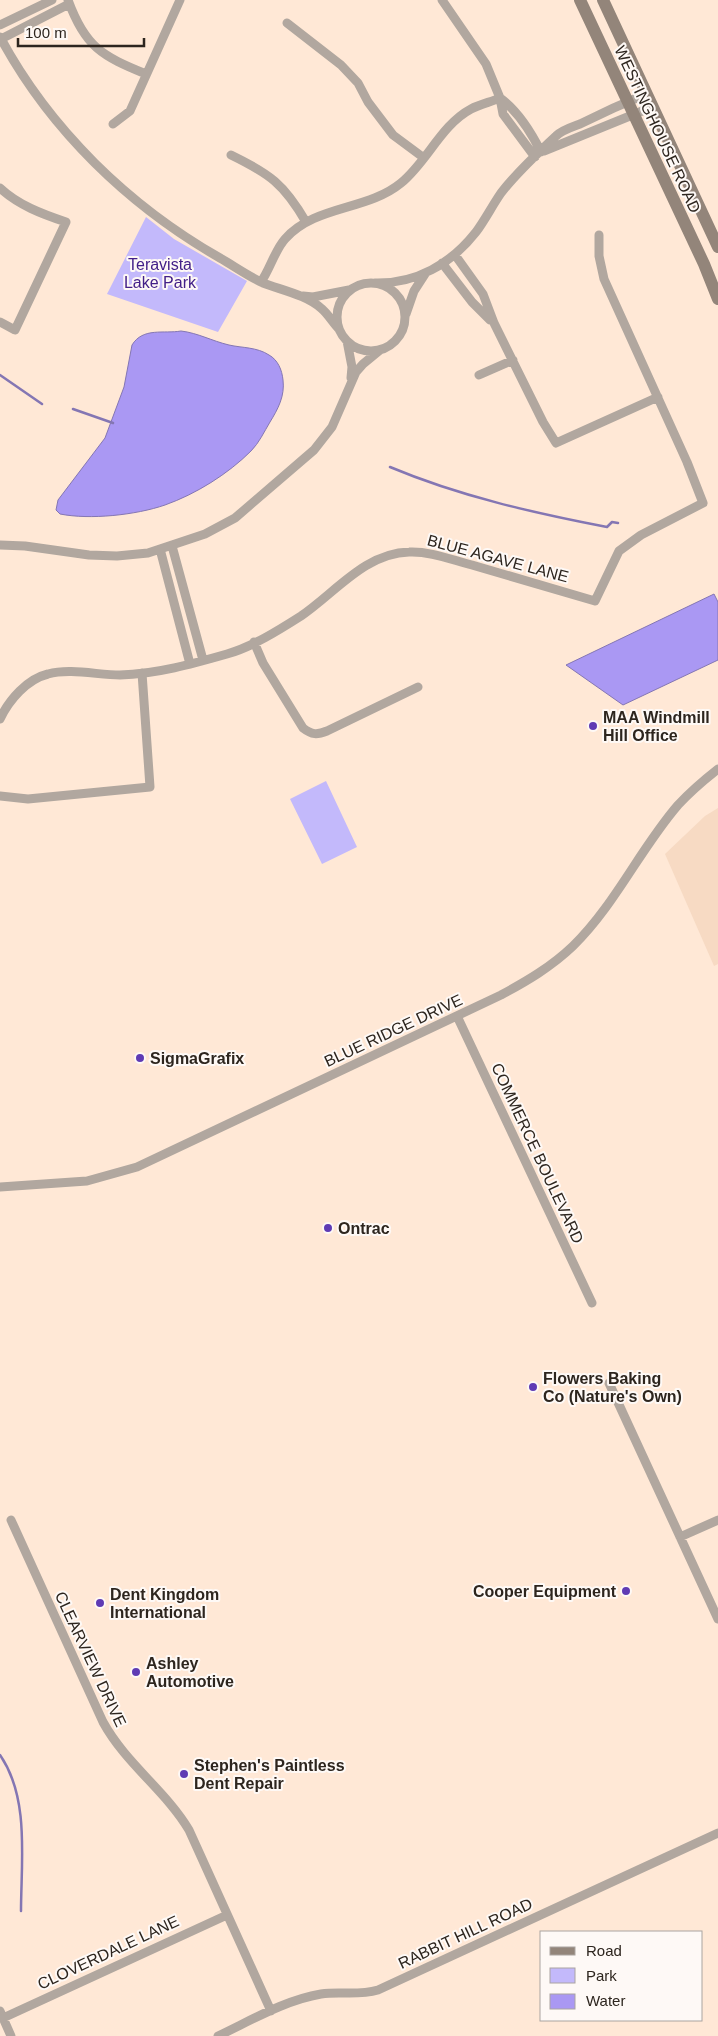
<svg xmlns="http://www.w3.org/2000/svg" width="718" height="2036" font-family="Arial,sans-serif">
	<rect width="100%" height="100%" fill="#ffe8d6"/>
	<path fill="#f7dac3" d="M718 808V964L714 966 665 854 705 816Z"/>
	<path fill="#c3b9fb" d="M146 217 174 239 247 281 218 332 107 294Z
		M326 781 357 847 322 864 290 799Z"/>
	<path fill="#aa98f3" stroke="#8476b3" d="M181 331C198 333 212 341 229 345 242 348 257 347 269 355 278 360 282 370 283 380 285 396 278 409 270 422 264 432 259 443 251 451 228 474 196 494 165 505 136 515 90 520 60 514L56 510 58 500 105 438 124 387 132 345C143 327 164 334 181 331Z
		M714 594 718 602V660L623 705 566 665Z"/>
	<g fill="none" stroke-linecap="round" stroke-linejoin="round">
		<path stroke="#8476b3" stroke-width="2.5" d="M0 375 42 404
			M73 409 113 423
			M390 467C459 496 534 513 607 527L612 522 618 523
			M0 1755C30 1798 21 1862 21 1911"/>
		<path stroke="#b1a79f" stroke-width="9" d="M68 0C85 47 102 56 146 74
			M442 0 486 64 500 98 503 114 535 157
			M287 23 341 65 358 83 368 102 393 135 424 158
			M0 25 52 0
			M0 37C50 130 129 206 220 258 234 266 248 276 263 283 281 290 307 295 322 309 328 314 333 323 339 329
			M1 39 69 4
			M500 98C518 111 531 132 541 152
			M113 124 130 111 180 0
			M544 151 652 107
			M231 155C270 174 284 184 306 222
			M0 188C18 205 42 214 66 222L15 330 0 322
			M455 255 483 294 494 323 543 422 556 443 658 397
			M442 263 472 302 490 320
			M261 282C270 269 275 250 285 239 315 205 367 211 401 183 427 162 441 125 471 109 480 104 491 102 500 98
			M375 283C416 284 451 264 476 232 485 220 492 206 501 193 517 172 537 154 556 136 562 130 572 127 580 124 602 113 624 103 646 94
			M337 317a34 34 0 1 1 68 0a34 34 0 1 1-68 0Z
			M303 296 313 297 349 290
			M406 314 414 291 425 274
			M347 341 352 367 351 378
			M479 375 513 360
			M0 545 25 546 89 555 117 556 148 553 205 534 235 518 314 450 332 427 356 372 363 364 380 350
			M172 546 203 660
			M160 549 190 664
			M254 642 263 663 303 728C312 735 317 735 327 731L418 687
			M0 719C9 700 27 679 48 674 70 668 98 675 120 675 157 674 192 664 227 654 252 647 279 630 301 616 335 593 365 553 409 552 430 551 452 560 472 565 513 577 554 589 595 601L619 551 641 535 703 503 687 462 604 279 599 256V235
			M0 796 28 799 150 787 142 673
			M457 1016 592 1303
			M0 1187 87 1181 137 1167 501 995C527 981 551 967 573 946 615 905 640 849 678 805 690 792 704 780 718 769
			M609 1383 718 1619
			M11 1520 103 1722C126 1764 166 1791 189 1830L271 2011
			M680 1537 718 1520
			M0 2011 11 2036
			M3 2018 227 1915
			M218 2036C250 2021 285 2000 321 1994 341 1991 357 1996 378 1990L718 1833"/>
		<path stroke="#93857a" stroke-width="12" d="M580 0 704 264 718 299
			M603 0 718 247"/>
	</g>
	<g fill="#5f3bb4" stroke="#fef9f6" stroke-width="2">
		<circle cx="593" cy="726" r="5"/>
		<circle cx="140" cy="1058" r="5"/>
		<circle cx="328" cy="1228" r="5"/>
		<circle cx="533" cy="1387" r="5"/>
		<circle cx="626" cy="1591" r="5"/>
		<circle cx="100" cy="1603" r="5"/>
		<circle cx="136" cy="1672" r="5"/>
		<circle cx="184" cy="1774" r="5"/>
	</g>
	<g text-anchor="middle" stroke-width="4" stroke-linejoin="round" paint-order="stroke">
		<g font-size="16" fill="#2d251e" stroke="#fef9f6">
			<text transform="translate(658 129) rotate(65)" y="6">WESTINGHOUSE ROAD</text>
			<text transform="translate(498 558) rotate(15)" y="6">BLUE AGAVE LANE</text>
			<text transform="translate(393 1030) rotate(-25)" y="6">BLUE RIDGE DRIVE</text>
			<text transform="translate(538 1153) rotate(65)" y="6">COMMERCE BOULEVARD</text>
			<text transform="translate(91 1659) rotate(65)" y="6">CLEARVIEW DRIVE</text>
			<text transform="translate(465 1933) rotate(-25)" y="6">RABBIT HILL ROAD</text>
			<text transform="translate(108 1952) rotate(-25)" y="6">CLOVERDALE LANE</text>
		</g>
		<g font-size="16" fill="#432088" stroke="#fef9f6">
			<text x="160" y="270">Teravista<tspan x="160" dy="18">Lake Park</tspan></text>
		</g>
		<g font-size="16" font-weight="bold" fill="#2d251e" stroke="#fef9f6" text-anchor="start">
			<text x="603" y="723">MAA Windmill<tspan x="603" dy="18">Hill Office</tspan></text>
			<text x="150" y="1064">SigmaGrafix</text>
			<text x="338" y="1234">Ontrac</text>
			<text x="543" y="1384">Flowers Baking<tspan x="543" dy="18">Co (Nature's Own)</tspan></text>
			<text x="616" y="1597" text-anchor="end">Cooper Equipment</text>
			<text x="110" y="1600">Dent Kingdom<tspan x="110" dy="18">International</tspan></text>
			<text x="146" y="1669">Ashley<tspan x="146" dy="18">Automotive</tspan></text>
			<text x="194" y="1771">Stephen's Paintless<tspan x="194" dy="18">Dent Repair</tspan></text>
		</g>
	</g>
	<rect x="540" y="1931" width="162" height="90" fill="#fef9f6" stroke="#aaa4a0"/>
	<rect x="550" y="1947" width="25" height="8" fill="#93857a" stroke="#aaa4a0"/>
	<text x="586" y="1956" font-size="15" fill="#2d251e">Road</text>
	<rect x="550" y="1968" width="25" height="15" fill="#c3b9fb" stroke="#aaa4a0"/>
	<text x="586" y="1981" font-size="15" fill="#2d251e">Park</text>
	<rect x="550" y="1994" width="25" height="15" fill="#aa98f3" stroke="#aaa4a0"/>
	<text x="586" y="2006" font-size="15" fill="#2d251e">Water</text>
	<path d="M18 38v8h126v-8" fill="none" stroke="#2d251e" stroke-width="2.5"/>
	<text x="25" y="38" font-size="15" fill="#2d251e" stroke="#fef9f6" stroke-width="4" paint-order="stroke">100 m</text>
</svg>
